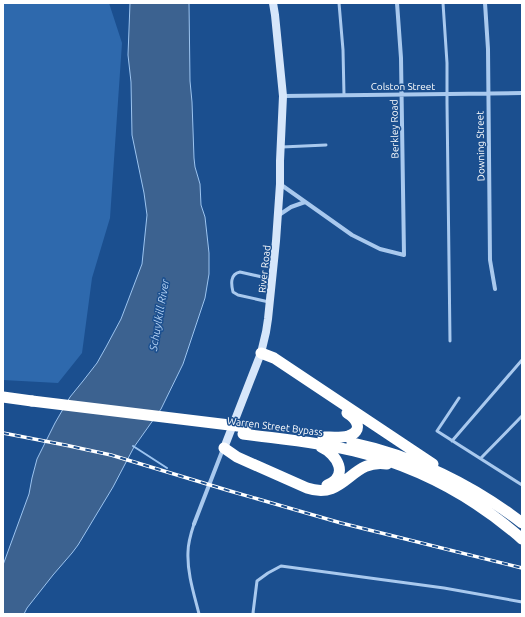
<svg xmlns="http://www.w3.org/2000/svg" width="525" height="617" font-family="Ubuntu,sans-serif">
	<rect width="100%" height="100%" fill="#1b4f8f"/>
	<path fill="#2e69ad" d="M3 3H109L122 43 110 218 92 278 82 353 58 383 3 380Z"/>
	<path fill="#3c6290" stroke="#9cc4f0" d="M130 3H189L190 81 192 102 194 158 195 167 200 184 201 205 205 217 209 253V274L205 298 183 364 161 409 134 447 113 487 78 545 72 553 53 575 27 608 24 614H3V565L29 494 32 478 37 459 55 423 70 397 83 381 97 363 106 347 121 319 142 264 147 215 144 193 132 135 131 82 128 55Z"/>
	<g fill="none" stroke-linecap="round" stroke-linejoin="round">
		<path stroke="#9cc4f0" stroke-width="2" d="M133 446 167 468"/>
		<path stroke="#a9c9ee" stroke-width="3" d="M339 3 343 50 344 95
			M443 3 447 63V103L450 341
			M282 147 326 145
			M269 302 238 295 233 292C231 284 230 274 240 272L271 279
			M459 398 437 431 522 485
			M452 441 522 360
			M481 458 522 416
			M194 524C191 533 188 543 188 552 187 573 194 594 199 614
			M254 614 253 613 257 581 268 573 281 566 444 588 522 602"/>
		<path stroke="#a9c9ee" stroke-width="4" d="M485 3 488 49 490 260 495 289
			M283 96 522 93
			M280 184 352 235 380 249 404 255 401 58 397 3
			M279 215 291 207 305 202
			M194 524 223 449"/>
		<path stroke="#d6e6fa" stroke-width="8" d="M224 448 261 353 266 332 268 319 276 241 280 184V161L283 96 275 15 273 3"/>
		<path stroke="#fff" stroke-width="11" d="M261 353 274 358 433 464
			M3 397 32 401
			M243 434C280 439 318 442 354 451 416 466 474 497 522 539
			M323 437C331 437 341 438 348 436 364 431 357 419 347 413
			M352 443C414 456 473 485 522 523
			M321 447C337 454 350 476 327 485
			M224 448 237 457 307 488C346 501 350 458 387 464"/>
		<defs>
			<path id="rail" d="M3 433 65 445 111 455 230 491 341 523 522 568"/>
		</defs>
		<use href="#rail" stroke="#fff" stroke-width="3.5"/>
		<use href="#rail" stroke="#1b4f8f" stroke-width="2" stroke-dasharray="6" stroke-linecap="butt"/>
		<path stroke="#fff" stroke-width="11" d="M32 401 246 427"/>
	</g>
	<g text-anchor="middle" stroke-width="3" stroke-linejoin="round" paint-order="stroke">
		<g font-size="10" fill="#fff" stroke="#1b4f8f">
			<text x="403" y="90">Colston Street</text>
			<text transform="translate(394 129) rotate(-91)" y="4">Berkley Road</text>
			<text transform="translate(480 146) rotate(-91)" y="4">Downing Street</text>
			<text transform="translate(264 269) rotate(-84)" y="4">River Road</text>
			<text transform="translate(275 426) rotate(7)" y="4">Warren Street Bypass</text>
		</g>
		<g font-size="11" font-style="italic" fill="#b5d3f5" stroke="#1b4f8f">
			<text transform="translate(159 315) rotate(-80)" y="4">Schuylkill River</text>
		</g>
	</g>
	<rect width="525" height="617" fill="none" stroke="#ffffff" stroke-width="8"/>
</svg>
